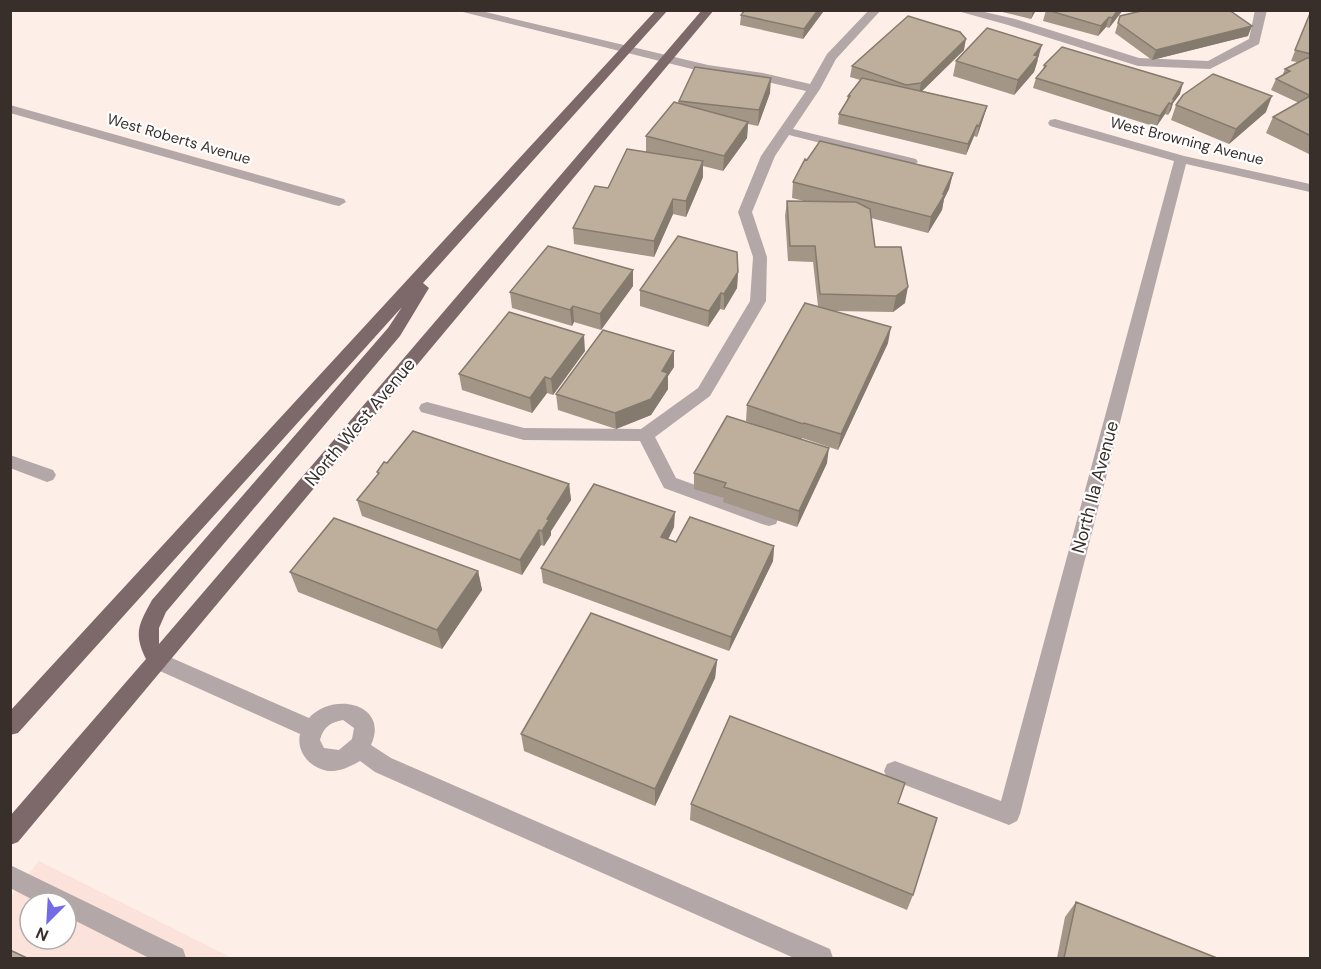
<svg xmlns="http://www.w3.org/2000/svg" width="1321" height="969" font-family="'DM Sans',sans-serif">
	<rect width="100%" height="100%" fill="#feeee8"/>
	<path fill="#fbe2da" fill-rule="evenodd" d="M39 861 232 958H11V896ZM30 903H66V939H30Z"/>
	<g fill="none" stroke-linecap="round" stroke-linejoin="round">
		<path fill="#b3a7a7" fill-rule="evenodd" d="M455 10H477L708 65 763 73 810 84 827 54 869 10H881L836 59 820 89 793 129 916 159 918 162 911 166 789 135 775 156 752 212 767 257 766 301 710 396 655 437 676 478 776 514 778 519 776 524 769 526 762 524 664 488 640 441 524 440 421 412 419 408 421 404 427 402 524 428 641 429 698 388 750 301 753 257 738 212 761 156 806 91 763 81 708 73Z
			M954 10H976L1015 19 1139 58 1208 61 1249 39 1255 10H1267L1259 44 1210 69 1138 66 1008 25Z
			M10 105 344 199 346 202 339 206 334 205 10 113Z
			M1055 119 1184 156 1310 184V192L1186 164 1020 814 1017 821 1009 825 887 778 884 771 887 764 895 761 1001 801 1174 161 1050 126 1048 123 1050 120Z
			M10 455 53 470 56 475 53 480 47 482 10 468Z
			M158 652 309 718C333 691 390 704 371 745L391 758 830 949 833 958H794L375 772 360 761C351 766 340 772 328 771 310 768 296 752 300 734L151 667 148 661 151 655ZM343 720 354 728 352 739 339 750 324 748 320 740C323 727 331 722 343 720Z
			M10 865 183 949 186 958H149L66 916V903H39L10 888Z"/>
		<path fill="#7e696a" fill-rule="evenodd" d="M656 10H668L423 283 429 288 400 336 166 612 159 628V644L702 10H714L18 842 10 845V816L146 659C133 633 139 624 152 600L388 328 402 307 18 733 10 735V711Z"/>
	</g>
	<path fill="#a39686" d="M994 10H1036L1031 19Z
		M1046 10H1123L1109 28 1106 27 1098 36 1043 21Z
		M1311 10V155L1266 133 1273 117 1299 103 1271 90 1276 79 1282 76 1285 69 1297 62 1291 61Z
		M823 12 803 39 740 25 741 15Z
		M1120 16 1248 36 1152 60 1115 33Z
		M964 50 922 91 987 106 984 116 977 137 974 136 966 155 838 124 839 114 847 101 848 96 860 80 850 77 852 66Z
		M1038 60 1034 72 1014 95 953 76 956 61Z
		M1044 65 1180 94 1173 103 1171 110 1168 115 1165 114 1156 127 1033 88 1036 78 1043 70Z
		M770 93 758 126 748 124 747 138 723 171 703 166V177L686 217 673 214 654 257 574 244 573 228 608 188 646 152V136L678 103 679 101Z
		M1176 105 1266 112 1229 144 1171 120Z
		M953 173 949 189 944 199 942 210 928 233 871 218 875 247 905 303 893 312 833 311 888 343 838 450 802 438V439L827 463 797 527 723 502 724 498 694 489V473L768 429 746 421 747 405 818 306 813 262 788 261 785 216 787 201H804L792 198 793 182Z
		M633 270V286L601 330 574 322 572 326 512 308 510 292Z
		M738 272 737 288 724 310 720 309 708 327 640 306V290Z
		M585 351 553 395 547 393 532 413 462 390 459 374Z
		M674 367 668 376V389L651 415 616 429 558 410 556 394Z
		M387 463 569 484 571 500 551 531V535L544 546 541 545 522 575 362 516 357 500 378 475 377 472Z
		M674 527 668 540 676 542 774 546 773 561 729 651 543 583 541 568Z
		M478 571 482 590 442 649 298 592 290 572Z
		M717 660 715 678 655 806 524 751 521 734Z
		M691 804 913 895 907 910 690 820Z
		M1076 902 1217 958H1057L1065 917Z"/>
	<path fill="#847a6d" d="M818 10H823V12L803 39 804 29Z
		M1033 10H1036L1031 19Z
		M1118 10H1123L1109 28 1112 18Z
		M1109 17 1106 27 1098 36 1101 26Z
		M1252 26 1248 36 1152 60 1156 50Z
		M966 39 964 50 919 94 921 83Z
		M1042 45 1034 72 1014 95 1018 80 1034 55Z
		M771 78 770 93 758 126 759 110Z
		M1183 83 1180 94 1173 103 1171 110 1168 115 1173 99Z
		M1272 96 1266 112 1229 144 1236 129Z
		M1169 103 1165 114 1156 127 1160 116Z
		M987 106 984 116 977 137 979 126Z
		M748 122 747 138 723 171 724 156Z
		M977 125 974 136 966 155 968 144Z
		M703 161V177L686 217V201Z
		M953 173 949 189 944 199 942 210 928 233 931 217Z
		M673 199V214L654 257V241Z
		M633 270V286L601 330 600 314Z
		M738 272 737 288 724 310V294Z
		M908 287 905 303 893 312 896 296Z
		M721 293 720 309 708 327 709 311Z
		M573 306 574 322 572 326 570 310Z
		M891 327 888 343 838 450 841 434Z
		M584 335 585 351 553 395 551 379Z
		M674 351V367L668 376V389L651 415 616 429 615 413 662 371Z
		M545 377 547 393 532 413 530 398Z
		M829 448 827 463 797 527 799 511Z
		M569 484 571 500 551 531V535L544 546 542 531 547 519Z
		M675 512 674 527 661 553V537Z
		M539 530 541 545 522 575 520 560Z
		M774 546 773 561 729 651 731 637Z
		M478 571 482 590 442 649 437 630Z
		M717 660 715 678 655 806V789Z"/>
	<path fill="#bdaf9c" stroke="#847a6d" stroke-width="1.5" d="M745 10H818L804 29 741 15Z
		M1047 10H1118L1112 18 1109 17 1101 26Z
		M1145 10H1229L1252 26 1156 50 1118 23 1120 16Z
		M1311 11V54L1295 50Z
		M908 16 960 32 966 39 921 83 906 85 852 66Z
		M987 28 1042 45 1034 55 1038 56 1018 80 956 61Z
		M1062 47 1183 83 1173 99H1175L1171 104 1169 103 1160 116 1036 78 1046 66 1044 65Z
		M1307 58H1311V96L1276 79 1290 71 1285 69Z
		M695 67 771 78 759 110 679 101Z
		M1213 74 1272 96 1236 129 1176 105 1183 95Z
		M862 78 987 106 979 126 977 125 968 144 839 114 850 96H848Z
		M1310 96 1311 97V136L1273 117Z
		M674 102 748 122 724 156 646 136Z
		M820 141 953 173 943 194H945L931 217 793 182 805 159 807 160Z
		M627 149 703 161 686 201 673 199 654 241 573 228 595 186 608 188Z
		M787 201 856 202 870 209 875 247H901L908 287 896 296 820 294 815 246H790Z
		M678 236 737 252 738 272 724 294 721 293 709 311 640 290Z
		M548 246 633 270 600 314 573 306 570 310 510 292Z
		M805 303 891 327 841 434 804 423 803 424 747 405Z
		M509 312 584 335 551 379 545 377 530 398 459 374Z
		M603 330 674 351 662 371 668 373 651 399 615 413 556 394Z
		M727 416 829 448 799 511 724 487 726 483 694 473Z
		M413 431 569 484 547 519 549 520 542 531 539 530 520 560 357 500 379 473 377 472 384 462 387 463Z
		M594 484 675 512 661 537 676 542 690 517 774 546 731 637 541 568Z
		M334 518 478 571 437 630 290 572Z
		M591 613 717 660 655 789 521 734Z
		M730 716 905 783 898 803 937 818 913 895 691 804Z
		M1076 902 1217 958H1064Z
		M10 950 27 958H10Z"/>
	<g text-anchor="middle" stroke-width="4.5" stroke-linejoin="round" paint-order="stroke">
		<g font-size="15" fill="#382f2b" stroke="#fff">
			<text transform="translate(179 139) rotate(16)" y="5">West Roberts Avenue</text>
			<text transform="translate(1187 141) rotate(14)" y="5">West Browning Avenue</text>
		</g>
		<g font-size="18" fill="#382f2b" stroke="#fff">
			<text transform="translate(360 422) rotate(-50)" y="6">North West Avenue</text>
			<text transform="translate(1095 487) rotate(-75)" y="6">North Ila Avenue</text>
		</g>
	</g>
	<rect width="1321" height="969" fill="none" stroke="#382f2b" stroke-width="24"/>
	<g transform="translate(48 921) rotate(204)"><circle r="28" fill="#ffffff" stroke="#afacaa" stroke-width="1.5"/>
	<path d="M0-4.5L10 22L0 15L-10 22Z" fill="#716be5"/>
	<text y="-9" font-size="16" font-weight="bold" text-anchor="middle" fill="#382f2b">N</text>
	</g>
</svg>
